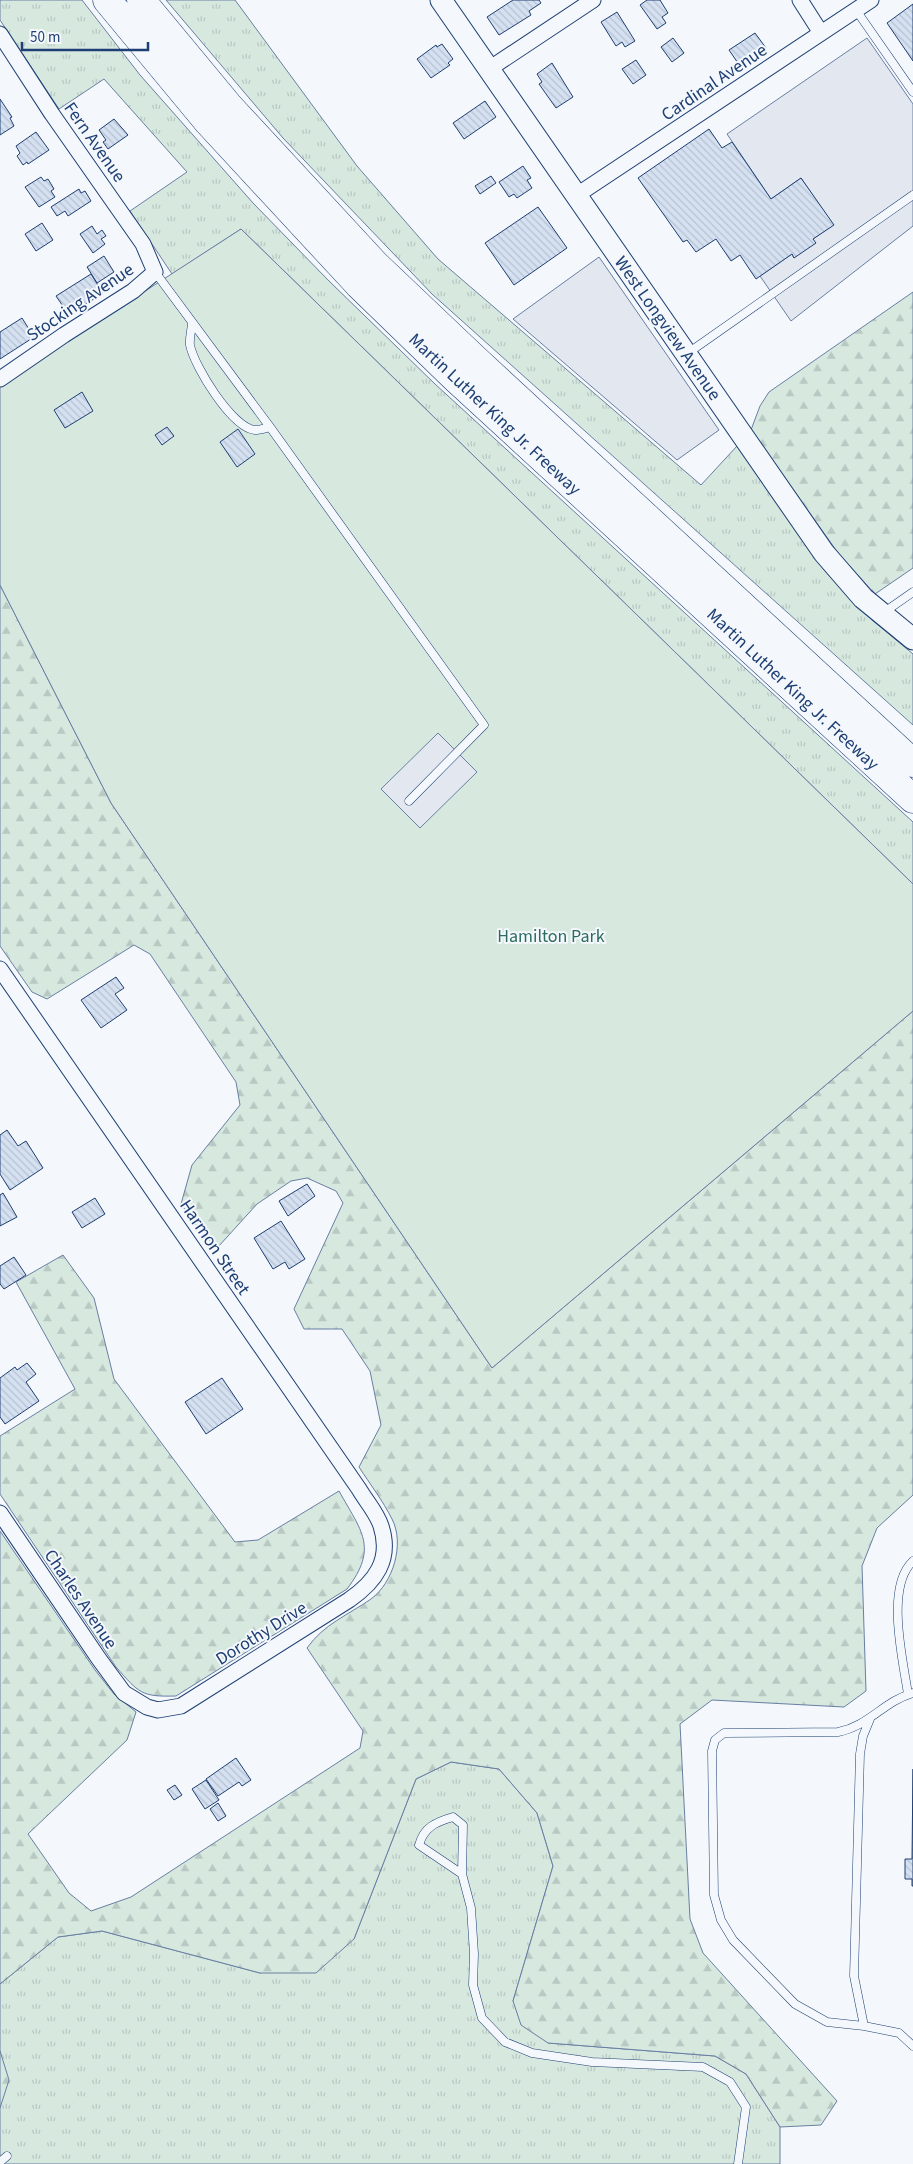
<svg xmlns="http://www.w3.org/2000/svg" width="913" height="2164" font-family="'Source Sans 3',sans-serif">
	<defs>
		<pattern id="grass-tufts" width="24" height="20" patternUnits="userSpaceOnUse" patternTransform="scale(1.25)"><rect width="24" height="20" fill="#d7e8df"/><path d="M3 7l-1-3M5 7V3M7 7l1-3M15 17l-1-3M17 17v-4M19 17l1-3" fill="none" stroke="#b8c8c3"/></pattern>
		<pattern id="forest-firs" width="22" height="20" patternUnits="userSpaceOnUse" patternTransform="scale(1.25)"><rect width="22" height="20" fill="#d7e8df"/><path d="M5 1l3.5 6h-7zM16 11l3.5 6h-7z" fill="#b8c8c3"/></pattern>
		<pattern id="building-back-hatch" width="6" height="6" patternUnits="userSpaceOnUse" patternTransform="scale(1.25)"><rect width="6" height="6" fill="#d5e0f0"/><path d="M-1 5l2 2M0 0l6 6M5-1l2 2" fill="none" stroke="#b6c1d1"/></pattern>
	</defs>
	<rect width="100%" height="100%" fill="#f4f7fb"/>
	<path fill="url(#grass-tufts)" stroke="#687fa3" d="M0 0H82L140 75 253 203 329 281 435 384 913 822V884L241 229 172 274 130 211 187 172 104 79 59 109 0 20Z
		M166 0H235L357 166 438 259 701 485 737 446 825 571 872 620 913 654V725L432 294 283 138Z
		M451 1762 499 1769 537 1813 553 1866 513 2001 548 2043 715 2056 746 2074 780 2127V2164H0V1984L58 1937 102 1931 260 1973 354 1939 416 1779Z"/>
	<path fill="url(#forest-firs)" stroke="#687fa3" d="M913 292V568L875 594 838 553 751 430 760 406 769 392Z
		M0 585 111 803 492 1368 913 1011V1495L877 1528 862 1566 866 1691 844 1707 712 1700 680 1724 690 1919 703 1953 837 2101 821 2125 780 2127 746 2074 715 2056 548 2043 521 2025 513 2001 553 1866 537 1813 499 1769 451 1762 416 1779 354 1939 316 1973H260L102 1931 58 1937 0 1984V1531L95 1670 114 1694 136 1712 127 1740 28 1834 69 1893 91 1911 131 1897 360 1748 363 1731 307 1648C324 1624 348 1615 371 1599 393 1583 405 1544 392 1519 383 1501 370 1484 359 1467L381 1425 370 1371 342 1329H304L294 1309 343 1203 336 1191 307 1178 291 1181 257 1204 218 1247 204 1236 181 1204 192 1165 240 1105 236 1082 150 954 134 945 47 999 32 992 0 946Z
		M63 1255 94 1298 114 1379 235 1542 258 1540 339 1491C361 1531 379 1547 347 1589L176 1696C141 1697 139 1693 116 1667L0 1494V1436L75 1389 16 1282Z
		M0 2051 9 2080 0 2108Z"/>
	<path fill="#d7e8df" stroke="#687fa3" d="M241 229 913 884V1011L492 1368 111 803 0 585V385Z"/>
	<path fill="#e3e8f0" stroke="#687fa3" d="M867 38 913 104V226L791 321 760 276 792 254 794 258 813 239 833 225 801 178 771 199 727 134Z
		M599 257 719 430 677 460 513 319Z
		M438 733 477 772 420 828 381 789Z"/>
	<path fill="url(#building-back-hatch)" stroke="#1d3f73" d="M513 0H539L541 3 529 11 531 15 499 35 487 17Z
		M647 0H660L668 13 662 17 666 23 657 29 640 5Z
		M913 4V61L887 23Z
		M617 12 635 41 625 47 622 42 616 46 601 22Z
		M755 33 766 48 740 66 729 50Z
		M673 38 684 53 672 62 661 47Z
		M442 44 453 59 448 63 450 65 431 78 417 59 436 45 437 47Z
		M636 60 646 75 633 84 622 69Z
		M552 63 573 97 556 108 539 84 542 82 537 74Z
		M0 99 12 117 10 118 14 126 0 135Z
		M485 101 496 117 464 139 453 123Z
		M114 119 128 135 108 149 103 142 106 140 99 130Z
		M709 129 722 148 732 142 771 199 801 178 834 225 813 239 816 243 794 258 792 254 756 279 740 255 731 261 716 239 696 252 687 240 683 242 638 178Z
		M36 132 49 150 28 164 27 162 23 165 17 156 20 153 16 146Z
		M523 166 531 178 527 180 532 188 517 198 514 194 509 197 499 182Z
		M491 176 496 183 480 194 475 186Z
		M41 177 44 181 48 179 54 189 51 191 55 197 39 207 25 187Z
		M79 189 81 193 85 191 91 201 68 216 65 211 57 216 51 207Z
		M538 207 567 248 514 285 485 243Z
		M42 223 53 240 36 251 25 234Z
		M92 226 97 234 102 230 106 236 101 239 105 244 93 253 80 234Z
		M104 256 114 272 97 283 87 267Z
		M91 274 103 293 69 315 56 296Z
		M22 318 34 337 0 359V332Z
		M82 392 93 411 65 428 54 410Z
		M167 427 174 436 162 445 155 435Z
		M238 429 255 454 237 467 220 442Z
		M116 977 124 988 115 994 127 1010 101 1028 81 1000Z
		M7 1130 18 1146 26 1141 43 1168 10 1190 0 1174V1135Z
		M307 1184 315 1196 288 1216 279 1201Z
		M3 1193 17 1217 0 1226V1195Z
		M95 1198 105 1214 82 1228 72 1212Z
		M281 1221 305 1259 289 1269 285 1262 273 1269 254 1238Z
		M14 1257 26 1275 4 1289 0 1284V1266Z
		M27 1363 36 1374 26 1382 39 1401 5 1424 0 1417V1378L15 1367 17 1370Z
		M222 1378 243 1409 206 1434 185 1402Z
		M236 1758 251 1780 242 1786 239 1782 218 1796 206 1779Z
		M913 1769V1886H912V1879H905V1859H912Z
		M206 1780 219 1800 205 1809 192 1789Z
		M175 1785 182 1795 174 1800 167 1790Z
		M218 1803 226 1816 218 1821 210 1809Z"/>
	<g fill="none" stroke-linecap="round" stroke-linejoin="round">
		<defs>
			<path id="lane" d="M856 10 913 92
				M155 272 270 427 484 725 409 801
				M192 322C192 329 189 338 190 345 194 366 232 428 255 430 259 430 266 428 270 427
				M688 353 913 195
				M883 613 913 592
				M913 1693C884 1701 869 1726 838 1732L724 1733 715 1740 712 1751 714 1895 721 1920 733 1940 795 2004 827 2022 864 2026 899 2033 913 2046
				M908 1694C903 1660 885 1587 913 1561
				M462 1874 419 1845C424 1827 436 1822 453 1817L463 1825 462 1874 471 1908 474 1954 473 1985 482 2018 505 2042 532 2053 592 2062 703 2067 730 2082 746 2107 738 2164
				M864 2026 854 1976 860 1754 863 1736 870 1719
				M0 2162 7 2156"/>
			<path id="street" d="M800 0 821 33
				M0 34 52 114 143 244 155 272 133 291 64 335 0 379
				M489 69 593 0
				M577 195 871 0
				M0 969 359 1489C366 1501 377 1513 381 1526 392 1560 375 1582 349 1600L181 1706 158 1710 147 1707 124 1693 99 1659 0 1513"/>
			<path id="secondary" d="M441 0 824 553 863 598 913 639"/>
			<path id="highway" d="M107 0 208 122 359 285 455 378 913 799
				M141 0 228 105 376 265 475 359 913 763"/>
		</defs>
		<use href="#lane" stroke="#1d3f73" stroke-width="9"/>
		<use href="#street" stroke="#1d3f73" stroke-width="17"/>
		<use href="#secondary" stroke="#1d3f73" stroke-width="23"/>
		<use href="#highway" stroke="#1d3f73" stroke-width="29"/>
		<use href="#lane" stroke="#f4f7fb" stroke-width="8"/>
		<use href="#street" stroke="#f4f7fb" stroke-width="15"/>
		<use href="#secondary" stroke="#f4f7fb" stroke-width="21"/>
		<use href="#highway" stroke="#f4f7fb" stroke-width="28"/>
	</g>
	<g text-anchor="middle" stroke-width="4" stroke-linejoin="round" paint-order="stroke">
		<g font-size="18" fill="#1d3f73" stroke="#f4f7fb">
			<text transform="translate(714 82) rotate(-34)" y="6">Cardinal Avenue</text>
			<text transform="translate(95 142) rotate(55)" y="6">Fern Avenue</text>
			<text transform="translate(80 302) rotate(-34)" y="6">Stocking Avenue</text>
			<text transform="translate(668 328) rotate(55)" y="6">West Longview Avenue</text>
			<text transform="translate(495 414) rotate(43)" y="6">Martin Luther King Jr. Freeway</text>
			<text transform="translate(793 689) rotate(43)" y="6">Martin Luther King Jr. Freeway</text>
			<text transform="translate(215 1247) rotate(56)" y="6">Harmon Street</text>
			<text transform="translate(81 1599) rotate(56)" y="6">Charles Avenue</text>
			<text transform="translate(261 1633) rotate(-32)" y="6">Dorothy Drive</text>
		</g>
		<g font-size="18" fill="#2c6c60" stroke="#f4f7fb">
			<text x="551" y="942">Hamilton Park</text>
		</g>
	</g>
	<path d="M22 42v8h126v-8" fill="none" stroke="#1d3f73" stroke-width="2.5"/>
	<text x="30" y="42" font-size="15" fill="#1d3f73" stroke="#f4f7fb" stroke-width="4" paint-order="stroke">50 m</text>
</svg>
